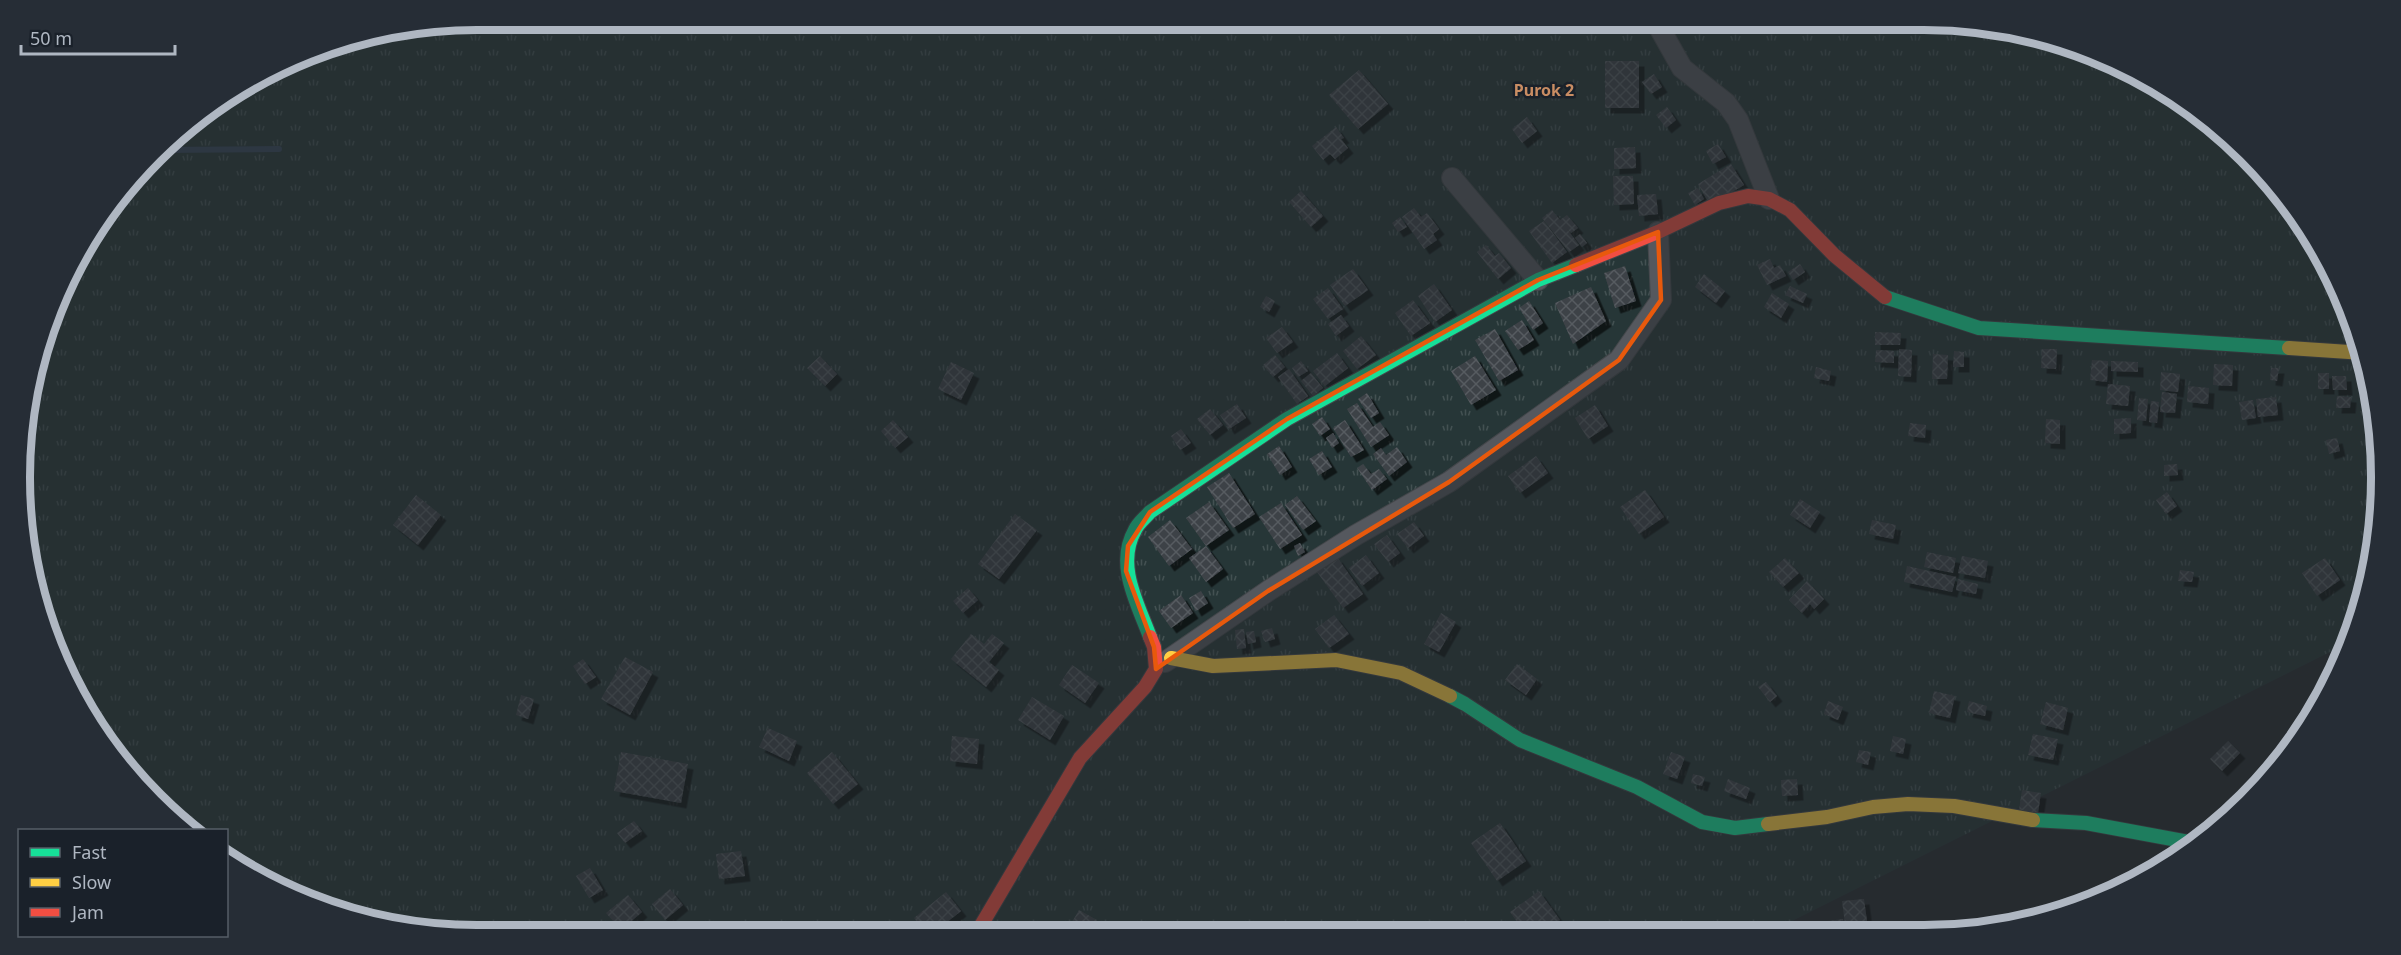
<svg xmlns="http://www.w3.org/2000/svg" width="2401" height="955" font-family="'Noto Sans',sans-serif">
	<defs>
		<pattern id="park-tufts" width="24" height="20" patternUnits="userSpaceOnUse" patternTransform="scale(1.5)"><rect width="24" height="20" fill="#263637"/><path d="M3 7l-1-3M5 7V3M7 7l1-3M15 17l-1-3M17 17v-4M19 17l1-3" fill="none" stroke="#435152"/></pattern>
		<pattern id="building-cross-hatch" width="8" height="8" patternUnits="userSpaceOnUse" patternTransform="scale(1.5)"><rect width="8" height="8" fill="#3e4247"/><path d="M0 0l8 8M0 8l8-8" fill="none" stroke="#575b60"/></pattern>
		<filter id="shadow"><feDropShadow dx="5.5" dy="5.5" stdDeviation="0" flood-color="#0009"/></filter>
	</defs>
	<rect width="100%" height="100%" fill="#262b30"/>
	<path fill="url(#park-tufts)" d="M478 20H1924L2070 44 2152 81 2225 133 2287 198 2334 275 2366 359 2380 447 2378 537 2357 624 2348 643 1770 932 478 935 331 911 227 856 226 830H189L97 732 54 652 28 567 23 417 44 331 81 249 176 133 249 81 330 44Z"/>
	<g fill="none" stroke-linecap="round" stroke-linejoin="round">
		<path stroke="#364559" stroke-width="6" d="M162 150 279 149"/>
	</g>
	<path fill="url(#building-cross-hatch)" filter="url(#shadow)" d="M1605 61H1639V108H1605Z
		M1359 70 1388 104 1358 129 1329 95Z
		M1654 74 1662 87 1651 94 1642 82Z
		M1667 107 1676 120 1666 128 1656 115Z
		M1527 117 1537 131 1522 143 1512 129Z
		M1336 127 1344 138 1341 139 1348 148 1335 159 1330 154 1323 160 1312 146Z
		M1718 144 1726 157 1713 164 1706 151Z
		M1635 147 1636 168 1614 169V148Z
		M1731 164 1744 185 1710 205 1698 184Z
		M1613 176H1633L1634 204 1614 205Z
		M1698 188 1704 199 1695 205 1688 193Z
		M1301 191 1323 216 1311 227 1289 202Z
		M1656 194 1658 214 1639 216 1637 195Z
		M1414 208 1421 217 1427 213 1439 229 1433 234 1437 240 1424 249 1402 217Z
		M1552 210 1560 220 1567 215 1578 228 1571 233 1567 229 1579 245 1569 252 1542 218Z
		M1400 217 1407 227 1398 232 1392 223Z
		M1544 221 1567 252 1552 263 1529 231Z
		M1580 234 1587 243 1582 247 1575 238Z
		M1486 245 1495 256 1499 253 1511 268 1498 279 1477 252Z
		M1770 259 1774 268 1780 265 1786 276 1767 285 1757 265Z
		M1800 264 1805 272 1793 280 1788 272Z
		M1625 266 1636 301 1615 308 1604 273Z
		M1353 269 1368 290 1345 306 1330 285Z
		M1704 274 1725 291 1716 303 1695 287Z
		M1434 284 1452 310 1435 322 1418 296Z
		M1790 286 1807 294 1803 303 1785 295Z
		M1591 287 1606 321 1573 344 1555 303Z
		M1328 288 1343 309 1328 319 1313 299Z
		M1772 293 1789 304 1781 318 1764 307Z
		M1266 296 1275 301 1269 312 1260 307Z
		M1413 300 1430 323 1411 336 1395 313Z
		M1529 301 1543 323 1533 330 1519 308Z
		M1341 315 1349 326 1336 336 1328 324Z
		M1522 320 1534 340 1518 350 1505 331Z
		M1282 327 1293 342 1277 353 1266 338Z
		M1495 329 1518 370 1499 381 1475 340Z
		M1875 332 1901 333 1900 345H1875Z
		M1361 336 1376 355 1357 369 1343 351Z
		M1899 349 1912 350 1911 377 1898 376Z
		M2042 349H2057L2056 369 2041 368Z
		M1876 350 1894 351V363L1875 362Z
		M1954 351 1964 352V367H1953Z
		M1337 353 1348 368 1325 386 1313 371Z
		M1933 354 1948 355 1947 379H1932Z
		M1275 355 1285 367 1273 377 1263 365Z
		M820 356 837 374 825 386 807 368Z
		M1475 356 1496 390 1471 405 1451 371Z
		M2092 360 2108 361 2107 382 2090 380Z
		M1301 361 1308 371 1298 377 1292 368Z
		M2111 361 2138 362V372L2111 371Z
		M951 362 974 373 961 400 938 389Z
		M2214 364 2233 365 2232 386 2213 385Z
		M1816 367 1831 371 1829 381 1814 378Z
		M2271 368H2279L2277 381 2270 380Z
		M1289 369 1308 396 1297 404 1278 377Z
		M2161 372 2180 374 2178 392 2160 390Z
		M1311 373 1323 388 1313 396 1301 381Z
		M2318 373H2329V389H2318Z
		M2332 376H2346L2347 390H2333Z
		M2108 384 2130 386 2128 406 2106 404Z
		M2188 386 2209 388 2208 404 2187 402Z
		M2162 392 2177 394 2175 413 2160 412Z
		M1367 393 1379 413 1371 418 1358 399Z
		M2337 396 2351 397 2350 408H2336Z
		M2276 397 2278 415 2258 417 2256 399Z
		M2139 398 2148 399 2146 421 2137 420Z
		M2253 400 2256 418 2242 420 2239 402Z
		M2151 401 2159 402 2157 423 2149 422Z
		M1357 403 1373 427 1380 422 1389 435 1371 447 1347 409Z
		M1237 404 1246 418 1229 429 1220 415Z
		M1595 405 1608 426 1588 439 1575 418Z
		M1210 409 1223 425 1210 435 1197 419Z
		M1322 417 1330 429 1320 436 1312 424Z
		M2131 418V433L2114 434V419Z
		M2046 419 2060 420V444L2045 443Z
		M893 420 908 437 895 448 881 431Z
		M1345 420 1364 450 1351 457 1333 428Z
		M1910 423 1926 425 1925 438 1908 436Z
		M1181 429 1191 443 1180 450 1171 436Z
		M1333 433 1339 443 1332 448 1326 438Z
		M2337 438 2340 451 2329 454 2326 440Z
		M1279 446 1292 467 1280 475 1267 454Z
		M1397 447 1407 462 1389 476 1373 454 1381 448 1386 455Z
		M1322 451 1332 467 1319 475 1309 459Z
		M1536 456 1548 473 1520 493 1508 476Z
		M1363 464 1371 474 1379 469 1387 479 1372 490 1357 468Z
		M2177 464 2178 475 2164 476V465Z
		M1229 473 1255 514 1233 528 1207 487Z
		M1645 490 1664 517 1639 534 1620 507Z
		M2167 492 2177 506 2166 514 2156 500Z
		M416 495 441 515 418 545 393 525Z
		M1297 496 1316 521 1303 530 1285 505Z
		M1800 499 1820 512 1810 528 1790 515Z
		M1209 502 1229 530 1206 546 1186 518Z
		M1281 503 1302 535 1280 549 1259 517Z
		M1015 514 1037 530 999 579 978 564Z
		M1170 520 1192 549 1169 566 1148 537Z
		M1872 520 1896 525 1893 539 1869 534Z
		M1414 522 1424 536 1408 548 1397 534Z
		M1387 535 1400 553 1388 562 1374 544Z
		M1300 543 1305 552 1298 556 1294 546Z
		M1206 546 1223 569 1206 582 1189 558Z
		M1927 552 1956 558 1953 573 1924 567Z
		M1366 555 1379 573 1362 586 1349 568Z
		M1962 556 1988 561 1985 578 1958 573Z
		M1337 557 1363 594 1343 608 1317 572Z
		M1785 558 1799 573 1783 587 1769 572Z
		M2325 558 2340 580 2317 596 2302 573Z
		M1907 566 1956 577 1952 592 1904 582Z
		M2180 570 2194 572 2192 582 2178 581Z
		M1958 579 1978 584 1976 594 1956 590Z
		M1807 581 1824 599 1814 609 1810 604 1802 613 1789 600Z
		M968 588 978 600 963 613 953 601Z
		M1201 591 1208 603 1196 611 1189 598Z
		M1181 595 1193 613 1171 628 1159 611Z
		M1441 613 1456 622 1439 652 1424 644Z
		M1334 615 1349 634 1329 648 1315 629Z
		M1272 628 1275 639 1265 642 1261 631Z
		M1244 629 1246 648 1237 649 1235 630Z
		M1254 631 1256 642 1248 644 1246 632Z
		M971 634 984 644 992 634 1004 643 989 662 999 670 986 687 951 659Z
		M625 657 653 672 630 715 601 699Z
		M583 659 596 677 585 684 573 666Z
		M1517 664 1537 679 1526 695 1505 680Z
		M1072 665 1099 683 1085 703 1059 685Z
		M1766 682 1777 696 1770 702 1758 687Z
		M1934 691 1955 696 1950 718 1929 713Z
		M521 695 534 699 528 719 516 715Z
		M1032 697 1064 716 1050 740 1018 720Z
		M1828 701 1843 707 1838 720 1824 714Z
		M1969 701 1987 706 1985 716 1967 712Z
		M2046 702 2068 708 2063 730 2040 724Z
		M768 728 797 741 789 761 759 747Z
		M2033 734 2058 739 2053 760 2028 755Z
		M952 736 979 739 977 764 950 761Z
		M1893 736 1906 739 1903 754 1890 751Z
		M2228 741 2240 753 2222 771 2210 759Z
		M1859 750 1871 752 1868 765 1856 762Z
		M621 752 688 764 681 803 614 791Z
		M832 752 858 784 833 804 807 773Z
		M1671 752 1685 757 1677 779 1663 774Z
		M1693 774 1705 777 1702 786 1691 783Z
		M1728 779 1750 788 1746 799 1724 791Z
		M1797 779 1798 795 1782 796 1781 780Z
		M2022 790 2041 793 2038 813 2019 810Z
		M634 821 642 831 625 843 617 833Z
		M1500 823 1526 861 1497 881 1471 843Z
		M741 851 745 876 719 879 716 854Z
		M590 868 603 890 589 898 576 876Z
		M670 889 683 905 665 920 652 904Z
		M1539 891 1560 920 1542 933H1525L1510 912Z
		M946 892 961 911 932 934H927L914 918Z
		M628 895 642 912 621 930 606 913Z
		M1864 899 1868 929 1846 932 1842 901Z
		M1079 910 1097 920 1090 934H1065Z
		M1843 919 1845 932H1830L1828 921Z
		M713 928 718 935H702Z"/>
	<g fill="none" stroke-linecap="round" stroke-linejoin="round">
		<defs>
			<path id="street" d="M1655 20 1682 68 1726 103 1738 120 1769 199
				M1452 178 1538 280
				M1165 662 1268 591 1356 535 1449 482 1619 360 1661 300 1658 232"/>
			<path id="fast" d="M1885 297 1979 328 2289 348
				M1150 637C1138 604 1115 565 1135 530 1138 523 1145 518 1150 512L1287 419 1538 280 1576 265
				M1450 696 1465 704 1520 740 1637 787 1702 822 1735 828 1768 824
				M2033 820 2086 823 2194 843"/>
			<path id="slow" d="M2289 348 2364 353
				M1171 658 1213 666 1336 660 1401 673 1450 696
				M1768 824 1827 817 1873 807 1908 804 1954 806 2033 820"/>
			<path id="jam" d="M1576 265 1658 232 1719 203 1748 196 1769 199 1790 210 1834 255 1885 297
				M976 934 1080 758 1145 687 1156 669 1154 647 1150 637"/>
		</defs>
		<use href="#street" stroke="#44474b" stroke-width="22"/>
		<use href="#fast" stroke="#44474b" stroke-width="16"/>
		<use href="#slow" stroke="#44474b" stroke-width="16"/>
		<use href="#jam" stroke="#44474b" stroke-width="16"/>
		<use href="#street" stroke="#55585e" stroke-width="20"/>
		<use href="#fast" stroke="#16e098" stroke-width="14"/>
		<use href="#slow" stroke="#ffcf43" stroke-width="14"/>
		<use href="#jam" stroke="#f24e42" stroke-width="14"/>
	</g>
	<path d="M0 0H2401V955H0ZM1658 232 1661 300 1619 360 1449 482 1268 591 1156 669 1154 647 1126 571 1128 546 1150 512 1287 419 1538 280Z" fill="#262b30" fill-opacity=".55" fill-rule="evenodd"/>
	<path fill="none" stroke="#e8590c" stroke-width="4.5" stroke-linejoin="round" d="M1658 232 1661 300 1619 360 1449 482 1268 591 1156 669 1154 647 1126 571 1128 546 1150 512 1287 419 1538 280Z"/>
	<g text-anchor="middle" stroke-width="5" stroke-linejoin="round" paint-order="stroke">
		<g font-size="16" font-weight="bold" fill="#c98d63" stroke="#1a212a">
			<text x="1544" y="96">Purok 2</text>
		</g>
	</g>
	<path d="M0 0H2401V955H0ZM477 30H1924A447 447 0 0 1 2371 477V478A447 447 0 0 1 1924 925H477A447 447 0 0 1 30 478V477A447 447 0 0 1 477 30Z" fill="#262d36" fill-rule="evenodd"/>
	<path fill="none" stroke="#afb7c2" stroke-width="8" d="M477 30H1924A447 447 0 0 1 2371 477V478A447 447 0 0 1 1924 925H477A447 447 0 0 1 30 478V477A447 447 0 0 1 477 30Z"/>
	<rect x="18" y="829" width="210" height="108" fill="#1a212a" stroke="#565d67" stroke-width="1.5"/>
	<rect x="30" y="848" width="30" height="9" fill="#16e098" stroke="#565d67" stroke-width="1.5"/>
	<text x="72" y="859" font-size="18" fill="#afb7c2">Fast</text>
	<rect x="30" y="878" width="30" height="9" fill="#ffcf43" stroke="#565d67" stroke-width="1.5"/>
	<text x="72" y="889" font-size="18" fill="#afb7c2">Slow</text>
	<rect x="30" y="908" width="30" height="9" fill="#f24e42" stroke="#565d67" stroke-width="1.5"/>
	<text x="72" y="919" font-size="18" fill="#afb7c2">Jam</text>
	<path d="M21 45v9h154v-9" fill="none" stroke="#afb7c2" stroke-width="3"/>
	<text x="30" y="45" font-size="18" fill="#afb7c2" stroke="#1a212a" stroke-width="4.5" paint-order="stroke">50 m</text>
</svg>
